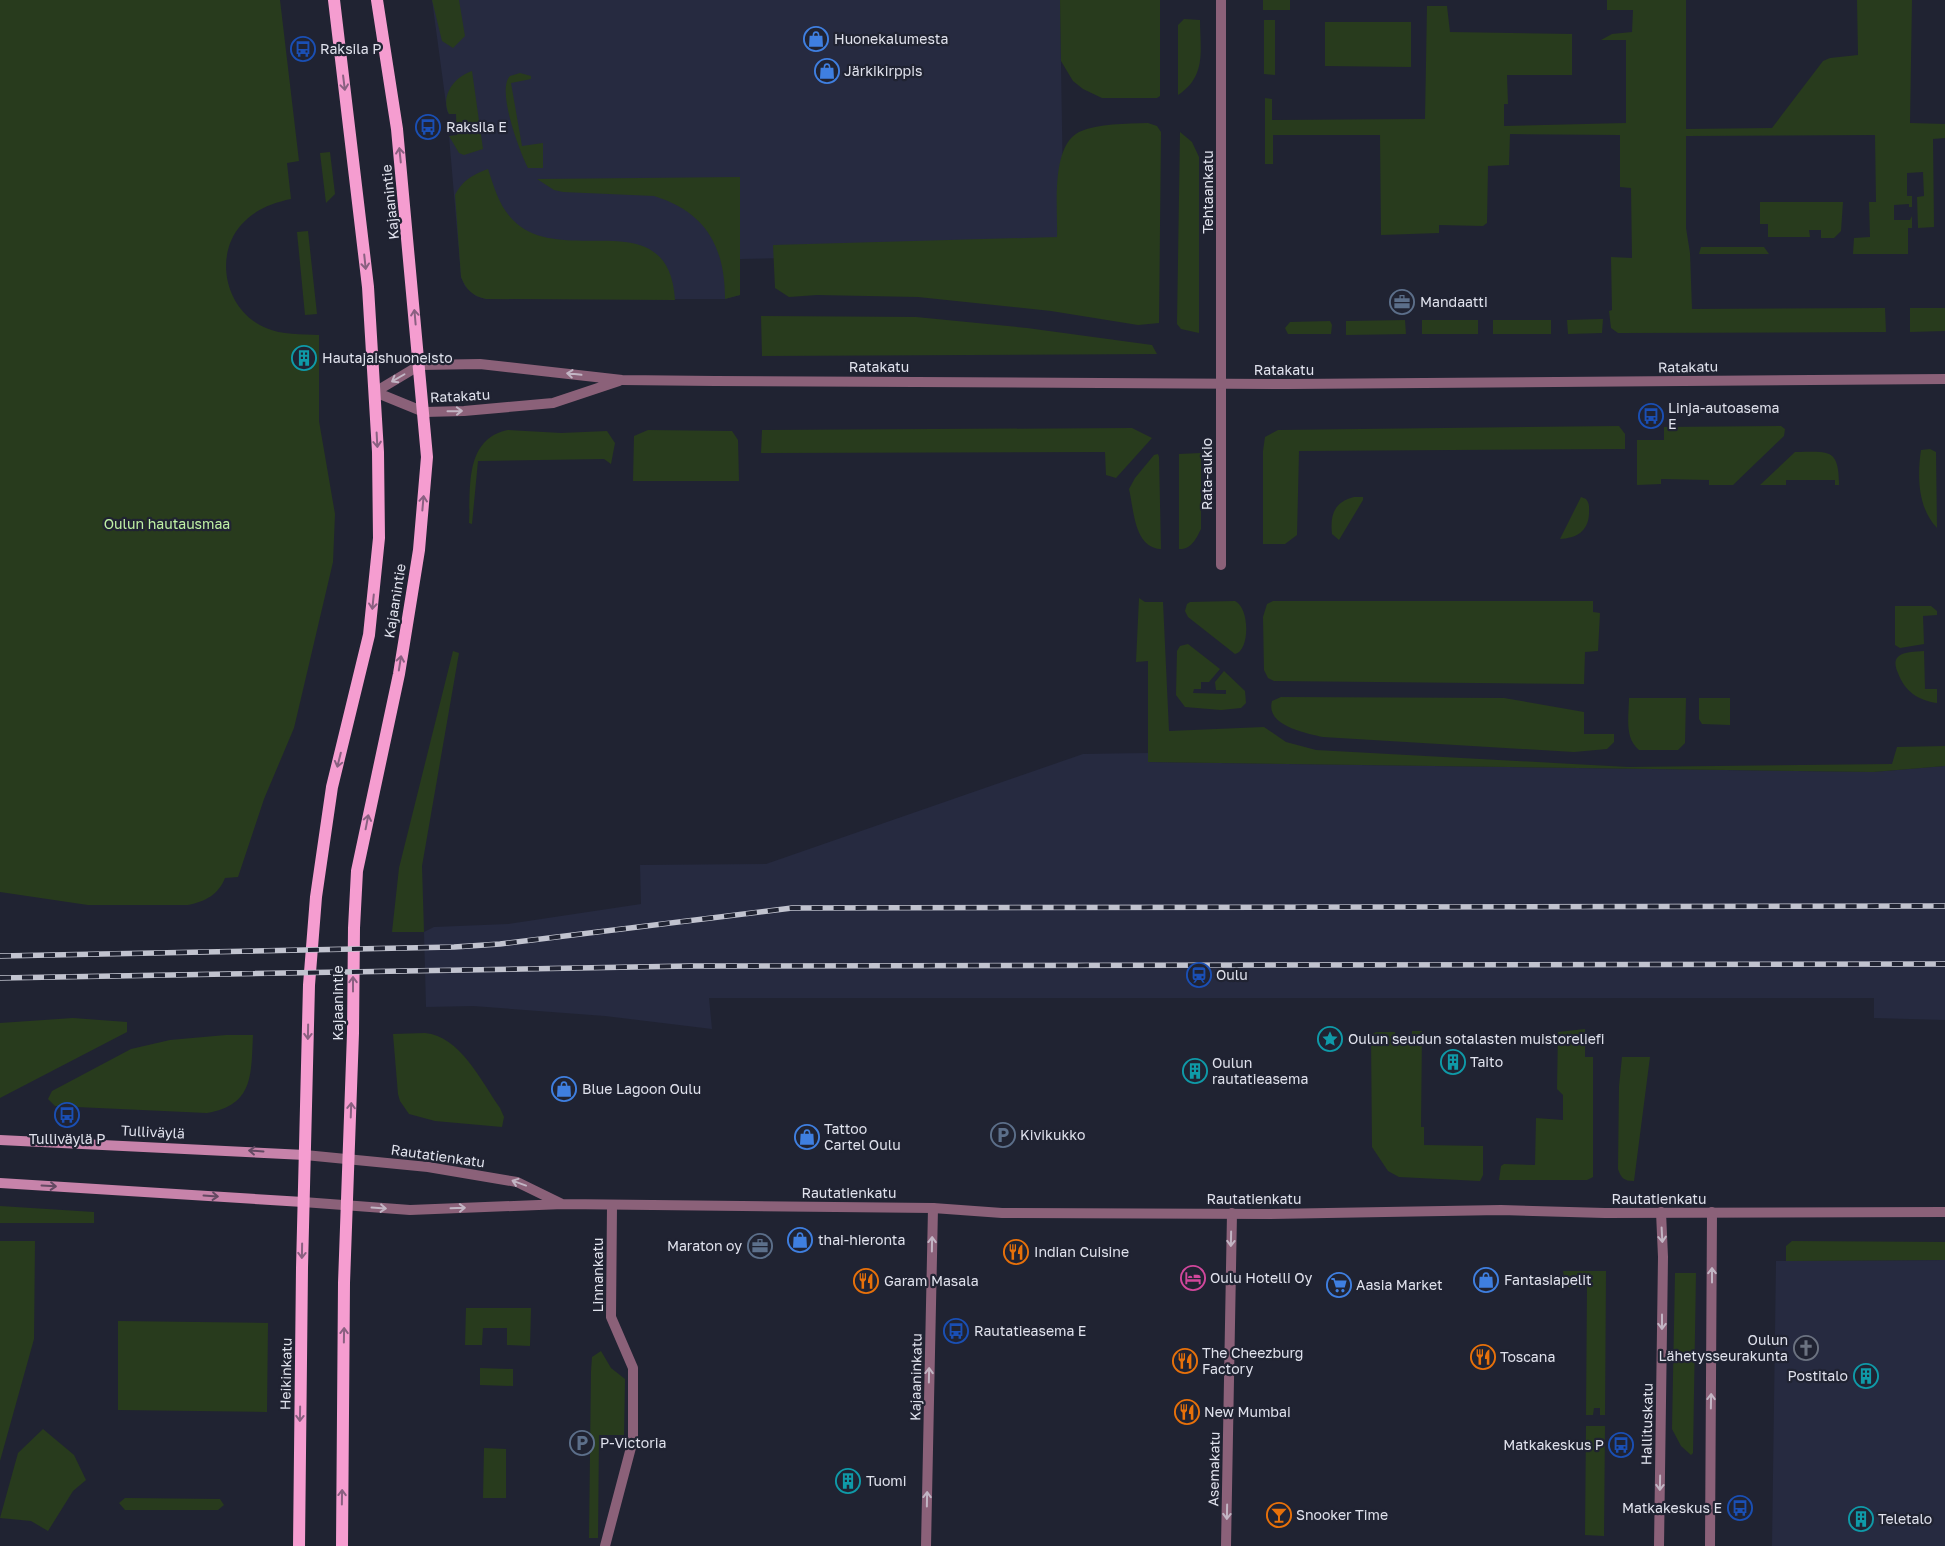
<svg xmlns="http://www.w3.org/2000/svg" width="1945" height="1546" font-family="'Golos Text',sans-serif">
	<rect width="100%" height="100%" fill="#202332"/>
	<path fill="#262a40" d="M432 0H1060L1064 253 740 259V295L725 299H486L476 296 465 286 461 277 449 136 457 135 456 114H449L447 111Z
		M1148 753 1149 762 1873 772 1945 766V1020L1874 1018V998H709L712 1029 605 1016 473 1006 426 1007 424 932 434 927 508 924 641 904 640 865 766 864 1083 754Z
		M1945 1260V1546H1772L1776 1261Z"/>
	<path fill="#283b1d" d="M0 0H280L299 161 287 163 291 199C272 203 254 210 241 225 213 257 226 312 266 328 282 335 301 334 319 335V421L335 514 333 562 294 728 264 799 238 877 225 878C218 895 206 901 188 905H88L0 892Z
		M432 0H459L465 36 453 48 442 41Z
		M1060 0H1160V96L1157 98H1102L1083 89 1073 81 1061 61Z
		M1263 0H1290V10H1263Z
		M1607 0H1686V129L1772 128 1823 61 1830 58 1858 55 1857 0H1912L1910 123 1945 124V138L1933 139 1934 227 1918 228 1917 197 1924 196 1923 172 1907 173V196H1912V207H1909V204L1894 205V220H1910L1912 216V228H1908V254H1853L1854 238 1870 237 1869 202H1876L1875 135 1686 136V228L1690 253 1692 309 1885 308 1886 332 1618 333 1611 328 1609 311 1612 310 1611 257 1632 258 1631 188 1620 187V135L1510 134 1509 165 1488 166 1487 223 1483 226 1439 225V233L1381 235 1380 135H1273V164H1265V98L1272 99V120L1425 119 1427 6H1447L1450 32 1572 34V75H1507L1508 104H1504V126L1626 123V40H1601L1612 34 1632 32 1633 10H1607Z
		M1184 19 1200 20C1200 50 1207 76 1178 95V25Z
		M1264 20H1275V75L1264 74Z
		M1325 22H1411V67L1325 66Z
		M472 71 483 149 464 155 459 153 449 136 457 135 456 114H449C440 96 454 77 472 71Z
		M520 73 531 76V79L511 83 522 146 543 143V168H528C520 152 496 90 510 76Z
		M1148 123 1157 126 1161 132 1159 323 1138 325 1051 311 918 297 817 295 789 297 775 288 773 245 1057 237C1058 209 1050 147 1079 132 1099 123 1126 124 1148 123Z
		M1180 132 1192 142 1199 157V333L1181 329 1177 324Z
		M330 152 335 194 326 203 320 153Z
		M488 169C494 187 499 206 513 220 561 270 669 199 675 300L486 299C473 296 466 290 461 277L455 195C463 180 472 175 488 169Z
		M740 177V295L725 299C725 247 706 212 654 196L563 192 554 190 537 179Z
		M1760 202H1843L1841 231 1834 238H1821V230H1809L1810 237H1768V224H1760Z
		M308 231 317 314 305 315 297 232Z
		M1701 247H1764L1769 254H1699Z
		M1910 308H1945V331L1910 332Z
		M761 316 916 317 1027 328 1152 345 1157 354 762 356Z
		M1603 319 1602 333 1568 334 1567 320Z
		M1405 320 1406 334 1346 335V321Z
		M1422 320H1478V334H1422Z
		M1493 320H1551V334H1493Z
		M1330 321 1332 325 1331 334H1288L1285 328 1290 322Z
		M1619 426 1625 434V449L1299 451 1297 535 1285 544H1263V451L1265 437 1278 430Z
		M1781 426 1785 429 1784 436 1733 485H1709V480L1661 479V484L1637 485V440H1664V427Z
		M1132 428 1152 438 1116 478 1106 475 1105 452 761 453 762 430Z
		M508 430 561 433 607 431 615 443 611 464 604 459 478 461 472 524 469 523C471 488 464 439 508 430Z
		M648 430 732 431 738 440 739 481H633L634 436Z
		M1930 449 1936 452 1937 528C1918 508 1917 477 1921 450Z
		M1795 452C1828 452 1839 447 1839 485H1835V480H1786V485H1760Z
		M1201 453V529C1196 539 1191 550 1179 549V454Z
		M1158 454 1159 457 1161 549C1134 548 1134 510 1129 489L1135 478 1154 455Z
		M1354 497H1363V500L1339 540 1332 534C1330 515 1334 502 1354 497Z
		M1581 497 1586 499C1590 504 1589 508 1589 514 1588 532 1576 538 1560 539Z
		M1139 598 1145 602H1163L1169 731 1264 727 1286 742 1316 750 1628 767 1892 764 1897 747 1945 746V766L1873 772 1148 762V661L1136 662Z
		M1235 601C1250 608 1250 651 1235 654L1188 617 1185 611 1187 604 1190 602Z
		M1273 601H1593V612L1600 613 1598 651 1585 652 1584 684 1274 681 1268 678 1264 670 1263 617 1267 604Z
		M1895 606H1931L1937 611V615L1923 616 1924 644 1900 648 1895 645Z
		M1188 644 1220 669 1209 682H1201V689H1194L1193 693 1226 694V690H1216L1215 682 1224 671 1245 691 1246 703 1241 708 1221 710 1185 707 1176 695 1177 651 1180 646Z
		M453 651 459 653 422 866 424 932H392L399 868Z
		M1924 651 1925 689H1937V703C1918 700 1905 692 1898 673 1896 669 1894 662 1897 658 1902 651 1916 652 1924 651Z
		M1281 697 1504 698 1584 712V734H1614V742L1607 749 1574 752 1323 737C1307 733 1265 726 1272 701Z
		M1629 698H1686L1685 743 1678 750H1639C1624 738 1629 716 1629 698Z
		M1699 698H1730V725L1702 724 1699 719Z
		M73 1018 127 1022V1032L0 1098V1023Z
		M1585 1029V1057H1593V1177L1587 1180H1499L1501 1166 1504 1164 1535 1165 1536 1118 1563 1120V1095L1557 1089 1558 1032Z
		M1412 1031H1422L1421 1127H1424V1145L1483 1146V1175L1480 1181 1399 1177 1388 1171 1372 1147 1371 1035 1376 1032H1395L1396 1041 1412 1040Z
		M425 1033C460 1036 481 1081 500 1108L504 1117 502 1127 435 1121 409 1114 400 1101 398 1094 393 1034Z
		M226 1035H253C251 1075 254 1105 207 1113L55 1106 48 1099 52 1091 131 1049 170 1040Z
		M1622 1057H1650L1634 1181C1624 1181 1621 1178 1618 1169L1619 1086Z
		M0 1206 94 1212V1223H0Z
		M0 1241H35L34 1339 0 1461Z
		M1792 1241 1945 1242V1260L1786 1261V1246Z
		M1563 1271H1606L1605 1415H1600V1408H1594L1593 1415H1586L1587 1287H1566Z
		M1675 1273H1696L1693 1453 1691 1455 1681 1446 1672 1429Z
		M466 1308H531L530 1346 507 1345V1328H483L482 1345H465Z
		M118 1321 268 1323 267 1412 118 1410Z
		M601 1351 611 1368 625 1379 624 1435H599L598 1538H589L591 1371 592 1357Z
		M480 1368 513 1369V1386L480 1385Z
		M1586 1426H1605L1604 1536 1585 1535Z
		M43 1429 74 1455 86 1480 73 1491 48 1531 31 1521 0 1518 18 1453Z
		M484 1448 506 1449V1498H483Z
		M125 1498 220 1499 224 1505 218 1510H125L119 1503Z"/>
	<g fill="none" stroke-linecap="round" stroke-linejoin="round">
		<path stroke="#8b6179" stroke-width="10" d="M1221 0V565
			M605 1546 633 1440V1368L611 1317 612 1206
			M926 1546 933 1208
			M1226 1546 1232 1213
			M1659 1546 1663 1257 1661 1212
			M1710 1546 1712 1212"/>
		<path stroke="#8b6179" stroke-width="10" d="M375 392 420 365 480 364 622 380 715 381 1289 384 1945 379
			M375 392 424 412 464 411 553 403 619 381
			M305 1155 428 1167 517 1182 562 1204
			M303 1202 410 1210 563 1204 933 1208 1002 1213 1270 1214 1501 1210 1605 1213 1945 1212"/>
		<path stroke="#c783aa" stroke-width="10" d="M0 1140 305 1155
			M0 1183 303 1202"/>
		<path stroke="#f59dd0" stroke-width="12" d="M299 1546 302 1268 309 985 316 897 332 787 369 635 379 538 378 452 368 287 334 0
			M342 1546 344 1283 353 1033 354 928 357 871 399 674 419 550 427 457 397 129 377 0"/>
		<defs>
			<path id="rail" d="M0 956 454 947 500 944 792 908 1945 906
				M0 978 690 966 1945 964"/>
		</defs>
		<use href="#rail" stroke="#c1c3cf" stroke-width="5.5"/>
		<use href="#rail" stroke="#202332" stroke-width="4" stroke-dasharray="11" stroke-linecap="butt"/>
	</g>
	<defs><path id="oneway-shaft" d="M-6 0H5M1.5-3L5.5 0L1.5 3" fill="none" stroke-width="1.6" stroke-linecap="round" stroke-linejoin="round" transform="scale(1.25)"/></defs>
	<g stroke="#8a6081">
		<use href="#oneway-shaft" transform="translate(344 83) rotate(83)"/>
		<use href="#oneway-shaft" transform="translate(400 155) rotate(-96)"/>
		<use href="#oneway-shaft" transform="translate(365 262) rotate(84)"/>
		<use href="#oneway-shaft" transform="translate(415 317) rotate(-95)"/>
		<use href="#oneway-shaft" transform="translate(377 440) rotate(87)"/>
		<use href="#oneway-shaft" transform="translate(423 503) rotate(-85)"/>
		<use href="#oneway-shaft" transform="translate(373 602) rotate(96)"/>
		<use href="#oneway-shaft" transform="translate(400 663) rotate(-81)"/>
		<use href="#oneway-shaft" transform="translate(339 760) rotate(104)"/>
		<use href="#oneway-shaft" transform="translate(367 822) rotate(-79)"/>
		<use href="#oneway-shaft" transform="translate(353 984) rotate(-90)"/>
		<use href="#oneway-shaft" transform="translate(308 1032) rotate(91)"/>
		<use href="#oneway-shaft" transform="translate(351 1110) rotate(-88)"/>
		<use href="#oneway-shaft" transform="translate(302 1251) rotate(91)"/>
		<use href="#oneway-shaft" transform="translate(344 1335) rotate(-89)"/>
		<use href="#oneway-shaft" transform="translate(300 1414) rotate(91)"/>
		<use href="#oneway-shaft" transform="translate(342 1497) rotate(-89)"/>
	</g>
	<g stroke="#c2b5c4">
		<use href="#oneway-shaft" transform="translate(574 374) rotate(-174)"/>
		<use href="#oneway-shaft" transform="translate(398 378) rotate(150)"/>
		<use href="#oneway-shaft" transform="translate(455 411) rotate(-1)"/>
		<use href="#oneway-shaft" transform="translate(519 1183) rotate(-160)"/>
		<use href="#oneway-shaft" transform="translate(379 1208) rotate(4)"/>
		<use href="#oneway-shaft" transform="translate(458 1208) rotate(-2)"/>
		<use href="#oneway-shaft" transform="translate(1662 1235) rotate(87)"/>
		<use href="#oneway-shaft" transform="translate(1231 1239) rotate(91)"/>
		<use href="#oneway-shaft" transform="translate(932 1244) rotate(-89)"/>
		<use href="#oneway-shaft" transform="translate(1712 1275) rotate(-90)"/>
		<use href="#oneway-shaft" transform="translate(1662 1322) rotate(90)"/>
		<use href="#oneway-shaft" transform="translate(929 1375) rotate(-89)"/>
		<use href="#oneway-shaft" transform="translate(1711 1401) rotate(-89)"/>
		<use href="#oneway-shaft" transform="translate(1660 1483) rotate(91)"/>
		<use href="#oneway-shaft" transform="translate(927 1499) rotate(-89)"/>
		<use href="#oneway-shaft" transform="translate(1227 1512) rotate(91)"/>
	</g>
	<g stroke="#634962">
		<use href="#oneway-shaft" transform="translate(256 1151) rotate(-176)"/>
		<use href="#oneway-shaft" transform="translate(49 1186) rotate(3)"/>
		<use href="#oneway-shaft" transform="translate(211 1196) rotate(4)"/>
	</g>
	<defs>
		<symbol id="shop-ring" viewBox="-11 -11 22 22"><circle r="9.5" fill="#202332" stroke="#3f7fe0" stroke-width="1.5"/><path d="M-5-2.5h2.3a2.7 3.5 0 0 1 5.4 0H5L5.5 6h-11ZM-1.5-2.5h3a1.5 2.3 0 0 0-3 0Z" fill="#3f7fe0"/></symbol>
		<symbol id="bus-ring" viewBox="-11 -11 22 22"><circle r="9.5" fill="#202332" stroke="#1a4fb4" stroke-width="1.5"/><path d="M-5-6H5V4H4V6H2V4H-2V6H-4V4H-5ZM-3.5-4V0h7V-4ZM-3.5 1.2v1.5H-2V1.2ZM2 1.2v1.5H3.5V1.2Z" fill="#1a4fb4"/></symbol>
		<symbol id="office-ring" viewBox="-11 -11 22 22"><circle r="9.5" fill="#202332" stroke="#5c6f8a" stroke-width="1.5"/><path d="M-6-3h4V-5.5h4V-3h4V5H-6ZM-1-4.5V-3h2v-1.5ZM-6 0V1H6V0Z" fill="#5c6f8a"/></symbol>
		<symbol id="building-ring" viewBox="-11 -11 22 22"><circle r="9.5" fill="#202332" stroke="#0f9aa8" stroke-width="1.5"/><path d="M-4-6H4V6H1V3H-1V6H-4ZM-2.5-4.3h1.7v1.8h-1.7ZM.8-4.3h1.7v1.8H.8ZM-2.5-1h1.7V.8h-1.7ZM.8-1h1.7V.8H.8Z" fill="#0f9aa8"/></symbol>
		<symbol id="station-ring" viewBox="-11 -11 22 22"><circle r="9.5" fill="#202332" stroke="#1a4fb4" stroke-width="1.5"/><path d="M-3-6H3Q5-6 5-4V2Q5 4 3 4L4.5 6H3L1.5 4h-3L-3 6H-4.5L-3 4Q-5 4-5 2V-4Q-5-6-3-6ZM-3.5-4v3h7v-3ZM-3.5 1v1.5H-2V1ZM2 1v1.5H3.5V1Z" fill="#1a4fb4"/></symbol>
		<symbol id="sight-ring" viewBox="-11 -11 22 22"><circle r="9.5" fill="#202332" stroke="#0f9aa8" stroke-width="1.5"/><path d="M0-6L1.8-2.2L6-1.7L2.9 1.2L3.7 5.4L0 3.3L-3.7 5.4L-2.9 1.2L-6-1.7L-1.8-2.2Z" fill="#0f9aa8"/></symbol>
		<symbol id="parking-ring" viewBox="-11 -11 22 22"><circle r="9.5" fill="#202332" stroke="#5c6f8a" stroke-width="1.5"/><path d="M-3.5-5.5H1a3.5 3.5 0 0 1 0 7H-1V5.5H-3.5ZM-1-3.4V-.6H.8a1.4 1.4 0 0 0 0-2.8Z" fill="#5c6f8a"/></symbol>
		<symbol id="restaurant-ring" viewBox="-11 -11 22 22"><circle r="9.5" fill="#202332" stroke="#e8710a" stroke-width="1.5"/><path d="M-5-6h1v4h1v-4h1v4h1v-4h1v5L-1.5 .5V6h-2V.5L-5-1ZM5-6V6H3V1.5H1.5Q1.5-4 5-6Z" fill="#e8710a"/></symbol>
		<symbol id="hotel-ring" viewBox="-11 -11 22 22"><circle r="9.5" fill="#202332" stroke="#d1479c" stroke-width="1.5"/><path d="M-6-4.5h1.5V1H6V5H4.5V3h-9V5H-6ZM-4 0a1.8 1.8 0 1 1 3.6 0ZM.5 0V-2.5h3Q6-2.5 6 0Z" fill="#d1479c"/></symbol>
		<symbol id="supermarket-ring" viewBox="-11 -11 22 22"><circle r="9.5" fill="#202332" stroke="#3f7fe0" stroke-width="1.5"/><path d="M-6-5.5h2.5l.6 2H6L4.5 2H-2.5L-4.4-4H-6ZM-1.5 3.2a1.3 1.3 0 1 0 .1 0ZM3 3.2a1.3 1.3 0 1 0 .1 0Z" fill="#3f7fe0"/></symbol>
		<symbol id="church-ring" viewBox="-11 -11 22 22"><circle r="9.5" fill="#202332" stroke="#6b7280" stroke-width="1.5"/><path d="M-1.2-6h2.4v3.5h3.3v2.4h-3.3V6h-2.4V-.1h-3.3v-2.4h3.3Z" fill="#6b7280"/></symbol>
		<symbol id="bar-ring" viewBox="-11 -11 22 22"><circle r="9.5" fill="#202332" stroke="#e8710a" stroke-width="1.5"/><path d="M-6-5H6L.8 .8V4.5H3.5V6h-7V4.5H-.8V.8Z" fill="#e8710a"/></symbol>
	</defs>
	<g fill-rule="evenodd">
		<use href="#shop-ring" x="802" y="25" width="28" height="28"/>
		<use href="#bus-ring" x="289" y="35" width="28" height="28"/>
		<use href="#shop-ring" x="813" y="57" width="28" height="28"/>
		<use href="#bus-ring" x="414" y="113" width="28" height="28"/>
		<use href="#office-ring" x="1388" y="288" width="28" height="28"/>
		<use href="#building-ring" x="290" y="344" width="28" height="28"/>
		<use href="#bus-ring" x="1637" y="402" width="28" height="28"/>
		<use href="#station-ring" x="1185" y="961" width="28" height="28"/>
		<use href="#sight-ring" x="1316" y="1025" width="28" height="28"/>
		<use href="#building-ring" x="1439" y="1048" width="28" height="28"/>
		<use href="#building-ring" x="1181" y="1057" width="28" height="28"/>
		<use href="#shop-ring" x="550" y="1075" width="28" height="28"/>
		<use href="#bus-ring" x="53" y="1101" width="28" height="28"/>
		<use href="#parking-ring" x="989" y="1121" width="28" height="28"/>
		<use href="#shop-ring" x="793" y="1123" width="28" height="28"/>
		<use href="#shop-ring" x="786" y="1226" width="28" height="28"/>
		<use href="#office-ring" x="746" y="1232" width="28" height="28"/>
		<use href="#restaurant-ring" x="1002" y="1238" width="28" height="28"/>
		<use href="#hotel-ring" x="1179" y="1264" width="28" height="28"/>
		<use href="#shop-ring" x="1472" y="1266" width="28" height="28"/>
		<use href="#restaurant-ring" x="852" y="1267" width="28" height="28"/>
		<use href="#supermarket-ring" x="1325" y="1271" width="28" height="28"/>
		<use href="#bus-ring" x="942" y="1317" width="28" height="28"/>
		<use href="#church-ring" x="1792" y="1334" width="28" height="28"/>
		<use href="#restaurant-ring" x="1469" y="1343" width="28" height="28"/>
		<use href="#restaurant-ring" x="1171" y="1347" width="28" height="28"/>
		<use href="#building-ring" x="1852" y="1362" width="28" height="28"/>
		<use href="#restaurant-ring" x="1173" y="1398" width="28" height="28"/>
		<use href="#parking-ring" x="568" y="1429" width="28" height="28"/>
		<use href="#bus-ring" x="1607" y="1431" width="28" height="28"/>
		<use href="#building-ring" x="834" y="1467" width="28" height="28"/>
		<use href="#bus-ring" x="1726" y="1494" width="28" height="28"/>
		<use href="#bar-ring" x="1265" y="1501" width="28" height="28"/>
		<use href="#building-ring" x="1847" y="1505" width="28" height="28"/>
	</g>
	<g text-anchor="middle" stroke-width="4.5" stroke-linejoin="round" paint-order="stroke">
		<g font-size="14" fill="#e0e2ed" stroke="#202332" text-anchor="start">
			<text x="834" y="44">Huonekalumesta</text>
			<text x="320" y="54">Raksila P</text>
			<text x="844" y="76">Järkikirppis</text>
			<text x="446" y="132">Raksila E</text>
			<text x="1420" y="307">Mandaatti</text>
			<text x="322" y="363">Hautajaishuoneisto</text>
			<text x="1668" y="413">Linja-autoasema<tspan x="1668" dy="16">E</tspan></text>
			<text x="1216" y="980">Oulu</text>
			<text x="1348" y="1044">Oulun seudun sotalasten muistoreliefi</text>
			<text x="1470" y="1067">Taito</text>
			<text x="1212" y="1068">Oulun<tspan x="1212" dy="16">rautatieasema</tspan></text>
			<text x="582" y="1094">Blue Lagoon Oulu</text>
			<text x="824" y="1134">Tattoo<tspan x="824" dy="16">Cartel Oulu</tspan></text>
			<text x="1020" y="1140">Kivikukko</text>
			<text x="67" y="1144" text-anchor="middle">Tulliväylä P</text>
			<text x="818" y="1245">thai-hieronta</text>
			<text x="742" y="1251" text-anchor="end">Maraton oy</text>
			<text x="1034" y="1257">Indian Cuisine</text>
			<text x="1210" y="1283">Oulu Hotelli Oy</text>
			<text x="1504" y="1285">Fantasiapelit</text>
			<text x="884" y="1286">Garam Masala</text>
			<text x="1356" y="1290">Aasia Market</text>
			<text x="974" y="1336">Rautatieasema E</text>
			<text x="1788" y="1345" text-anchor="end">Oulun<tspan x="1788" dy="16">Lähetysseurakunta</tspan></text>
			<text x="1202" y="1358">The Cheezburg<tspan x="1202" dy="16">Factory</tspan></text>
			<text x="1500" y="1362">Toscana</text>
			<text x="1848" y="1381" text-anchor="end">Postitalo</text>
			<text x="1204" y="1417">New Mumbai</text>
			<text x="600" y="1448">P-Victoria</text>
			<text x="1604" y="1450" text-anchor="end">Matkakeskus P</text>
			<text x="866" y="1486">Tuomi</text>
			<text x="1722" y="1513" text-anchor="end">Matkakeskus E</text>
			<text x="1296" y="1520">Snooker Time</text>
			<text x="1878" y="1524">Teletalo</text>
		</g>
		<g font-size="14" fill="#e0e2ed" stroke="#202332">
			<text transform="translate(1208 192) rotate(-90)" y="5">Tehtaankatu</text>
			<text transform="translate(390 202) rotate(-96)" y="5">Kajaanintie</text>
			<text x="879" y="372">Ratakatu</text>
			<text transform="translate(1688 367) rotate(-1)" y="5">Ratakatu</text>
			<text x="1284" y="375">Ratakatu</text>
			<text transform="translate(460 396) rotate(-3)" y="5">Ratakatu</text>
			<text transform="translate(1207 474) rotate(-90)" y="5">Rata-aukio</text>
			<text transform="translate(395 601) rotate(-81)" y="5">Kajaanintie</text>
			<text transform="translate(338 1003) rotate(-90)" y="5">Kajaanintie</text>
			<text transform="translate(153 1132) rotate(3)" y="5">Tulliväylä</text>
			<text transform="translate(438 1156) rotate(8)" y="5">Rautatienkatu</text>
			<text x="849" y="1198">Rautatienkatu</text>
			<text x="1254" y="1204">Rautatienkatu</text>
			<text x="1659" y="1204">Rautatienkatu</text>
			<text transform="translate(598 1275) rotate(-90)" y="5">Linnankatu</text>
			<text transform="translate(286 1374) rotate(-89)" y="5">Heikinkatu</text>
			<text transform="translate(916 1377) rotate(-89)" y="5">Kajaaninkatu</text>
			<text transform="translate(1647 1424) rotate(-89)" y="5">Hallituskatu</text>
			<text transform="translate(1214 1469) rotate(-89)" y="5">Asemakatu</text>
		</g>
		<g font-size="14" fill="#bff1a5" stroke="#202332">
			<text x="167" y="529">Oulun hautausmaa</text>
		</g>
	</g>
</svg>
